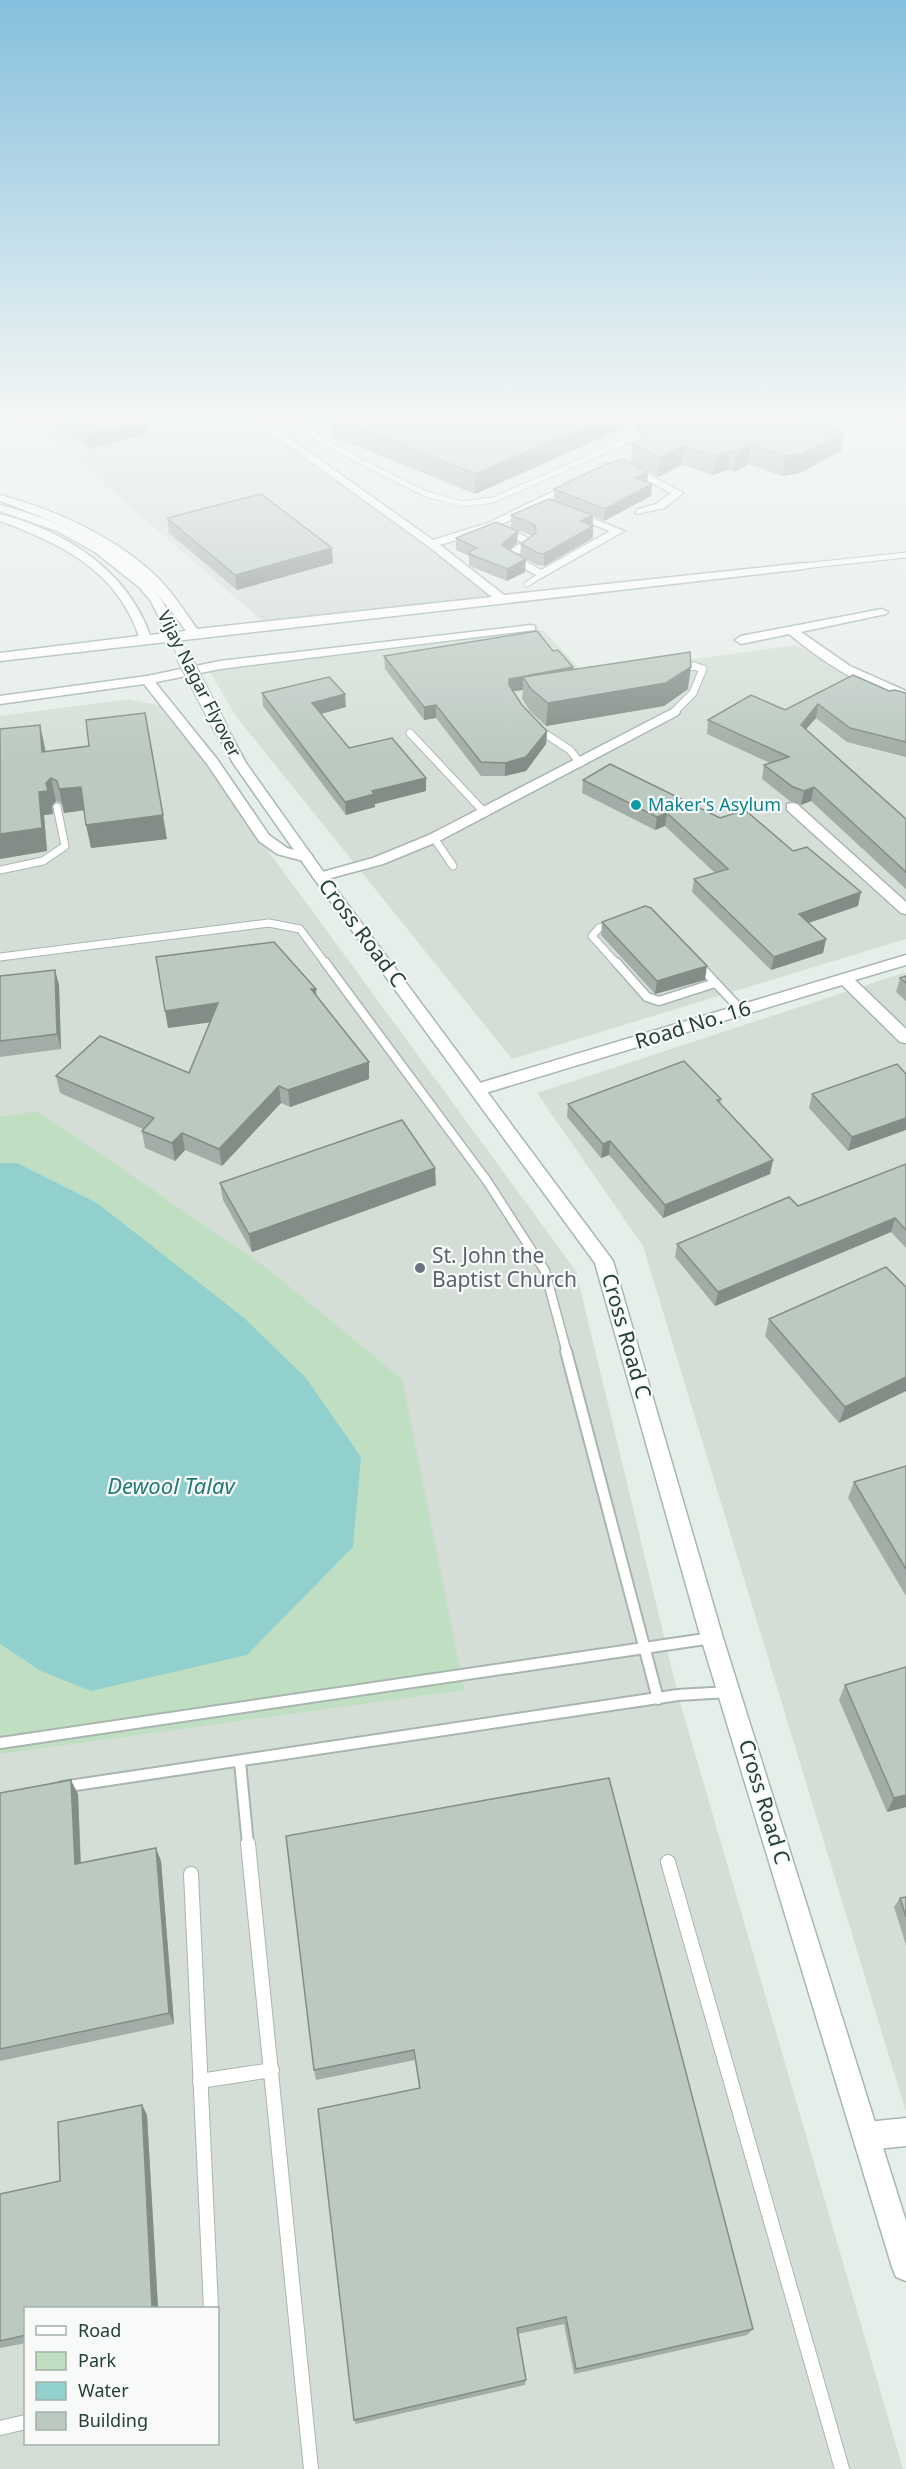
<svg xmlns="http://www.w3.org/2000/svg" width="906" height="2469" font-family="'Noto Sans',sans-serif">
	<rect width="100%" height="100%" fill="#e6eee9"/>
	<path fill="#d4ded7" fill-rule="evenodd" d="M24 415H245L495 595 266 624Z
		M543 630 585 674 796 645 906 699V939L512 1059 235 715 210 672Z
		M129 699 162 706 576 1271 678 1695 903 2469H0V716ZM26 2308H218V2444H26Z
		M906 972V2112L643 1246 537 1093Z"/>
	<path fill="#c0dec2" d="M38 1111 268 1269 402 1379 464 1690 0 1754V1644L41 1671 17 1163H0V1117Z"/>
	<path fill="#91d0cd" d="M0 1163H17L97 1203 243 1317 306 1378 361 1457 353 1547 247 1655 91 1691 41 1671 0 1644Z"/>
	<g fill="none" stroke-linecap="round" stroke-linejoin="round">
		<defs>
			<path id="service-far4" d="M280 415 356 459 426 494 461 504 493 500 652 430
				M309 433 357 415
				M804 566 906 555
				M527 584 541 575"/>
			<path id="service-far3" d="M674 712 693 693 703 669 694 666 679 668
				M538 729 570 750 580 763
				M410 733 485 813
				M434 838 453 866
				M0 870 43 861 65 846 57 807
				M611 925 599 928 592 936 617 964
				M0 957 269 923 300 929 326 964"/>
			<path id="service-far2" d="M325 962 487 1181 545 1271 567 1353
				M616 962 647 997 659 1001 715 983
				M698 964 741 1010"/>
			<path id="service-far1" d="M566 1351 658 1699
				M0 1743 712 1638
				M240 1762 248 1845
				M62 1787 678 1695 728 1692"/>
			<path id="service" d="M248 1844 311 2469
				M668 1862 842 2469
				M191 1874 211 2308
				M200 2081 272 2070
				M0 2428 26 2422"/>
			<path id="minor" d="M246 415H257L433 540 488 523 575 481 580 484 579 486 500 525 535 541 516 556 541 570 610 531 567 515V511L571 510 624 531 541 578 503 556 522 542 491 529 440 545 504 595 804 563 810 566 804 569 0 661V653L139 636C116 570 62 544 0 521V514C65 531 127 570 150 635L186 631C133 555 85 532 0 501V495C56 510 116 537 158 578 173 593 185 612 197 629L492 597 428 546Z
				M621 463H629L683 493 664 508 636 514V510L656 504 671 493 621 467Z
				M882 609 888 612 886 614 801 632 850 666 906 691V699C862 688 823 662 789 634L741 644 735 640 741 636Z
				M531 625 535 626V630L220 669 147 684 141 680 147 676 220 661Z
				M674 708 680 712 678 715 439 841 383 864 320 881 313 877 315 874 373 858 429 835Z
				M792 803 797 804 906 902V914L901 913 787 810V804Z
				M906 2118V2146L867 2150 857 2146 853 2136 857 2126 867 2122Z"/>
			<path id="tertiary" d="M147 676 151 677 217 759 269 835 287 848 312 855V861L307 862 277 854 259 841 207 764 144 684 0 704V696Z
				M906 955V965L855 980 906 1029V1043L900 1042 842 985 479 1095 471 1089 473 1085Z"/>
			<path id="secondary" d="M0 505C58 520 122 548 159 597 166 605 169 617 174 626L172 628H164L151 601 139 587 95 552 57 531 0 511Z
				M222 727 227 728 246 763 325 874 613 1261 723 1638 906 2221V2281L896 2277 892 2267 701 1638 595 1263 315 880 233 763 216 731Z"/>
		</defs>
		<use href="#service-far4" stroke="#a8b6af" stroke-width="7"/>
		<use href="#service-far3" stroke="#a8b6af" stroke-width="9"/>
		<use href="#service-far2" stroke="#a8b6af" stroke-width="11"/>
		<use href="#service-far1" stroke="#a8b6af" stroke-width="14"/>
		<use href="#service" stroke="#a8b6af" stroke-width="16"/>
		<use href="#minor" stroke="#a8b6af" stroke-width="3"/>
		<use href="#tertiary" stroke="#a8b6af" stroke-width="3"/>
		<use href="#secondary" stroke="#a5b9ae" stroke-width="3"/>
		<use href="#service-far4" stroke="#fff" stroke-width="5"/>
		<use href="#service-far3" stroke="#fff" stroke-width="7"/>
		<use href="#service-far2" stroke="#fff" stroke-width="8"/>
		<use href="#service-far1" stroke="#fff" stroke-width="10"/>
		<use href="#service" stroke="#fff" stroke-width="14"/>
		<use href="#minor" fill="#fff" fill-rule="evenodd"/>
		<use href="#tertiary" fill="#fff" fill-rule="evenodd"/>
		<use href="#secondary" fill="#fff" fill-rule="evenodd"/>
		<defs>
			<path id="secondary-bridge-far1" d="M168 626 184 657"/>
			<path id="secondary-bridge" d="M183 656 222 731"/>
		</defs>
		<use href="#secondary-bridge-far1" stroke="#a5b9ae" stroke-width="12" stroke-linecap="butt"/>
		<use href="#secondary-bridge" stroke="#a5b9ae" stroke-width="16" stroke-linecap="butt"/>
		<use href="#secondary-bridge-far1" stroke="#fff" stroke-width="10"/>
		<use href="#secondary-bridge" stroke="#fff" stroke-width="14"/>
	</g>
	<path fill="#a1ada6" d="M44 415H143L150 433 89 449Z
		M337 415H824L807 420 844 432 841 451 800 473 782 476 748 464 734 472 728 470 713 475 682 465 658 477 648 472 647 483 652 484 651 496 604 521 593 516V538L544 566 537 565 520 556 521 544 532 536 511 527V515L554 501V489L631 463 632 444 640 440 641 430 636 432 632 424 475 494 332 436 331 417Z
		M167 518 333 563 237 590 169 533Z
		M518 531 517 543 509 550 525 572 507 581 472 567 469 565V556L456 550V538Z
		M553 651 573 670 688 689 664 706 546 726 530 711 522 699 523 690 513 691 522 705 547 731 546 744 526 771 505 776H481L436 718 424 720 385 669 384 656Z
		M889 691 906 693V757L847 742 816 718 806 729 906 819V889L811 801 801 805 790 801 762 779 764 765 770 763 707 734 708 720 785 710Z
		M262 693 346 707 321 714 349 748 426 778V791L375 804V807L346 815 263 706Z
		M40 725 45 751 167 839 91 848 84 810 64 813 62 804 56 801 52 806 53 814 44 815 47 851 0 859V729Z
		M583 780 720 818 793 851 858 906 809 923 826 939 823 953 771 970 692 892 694 879 715 873 665 826 655 830 582 793Z
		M602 922 705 980 655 994 601 935Z
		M55 970 59 985 61 1049 0 1057V976Z
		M906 976V1001L896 992 900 978Z
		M316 996 369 1062V1079L290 1107 281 1103 222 1166 185 1150 175 1161 145 1148 142 1131 143 1129 60 1093 56 1076 189 1073 210 1022 168 1028Z
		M897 1064 848 1151 809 1108 812 1094Z
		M721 1099 720 1104 773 1160 770 1174 663 1218 609 1155 601 1158 567 1117 568 1104Z
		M906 1164V1248L891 1232 715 1306 675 1257 677 1244 798 1206Z
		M220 1183 436 1185 252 1252 223 1200Z
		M906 1287V1391L839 1423 765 1336 769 1319Z
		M906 1466V1596L848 1498 854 1482Z
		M845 1685 906 1807 887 1812 839 1700Z
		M0 1793 78 1794 81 1863 161 1861 174 2024 0 2061Z
		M286 1836 753 2329 747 2335 574 2374 564 2324 518 2334 526 2380 525 2385 356 2424 354 2420 419 2088 415 2060 316 2080 314 2070Z
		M906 1897V1945L894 1907 900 1898Z
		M142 2105 147 2115 158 2308H26V2343L0 2348V2194L60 2181Z"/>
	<path fill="#838d87" d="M612 415H633L632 424 475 494V474Z
		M638 415H675L642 422 641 430 636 432Z
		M780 415H824L777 430Z
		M148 418 150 433 89 449 87 434Z
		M844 432 841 451 800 473 782 476 785 456Z
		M751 445 748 464 734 472 736 453Z
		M684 446 682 465 658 477 660 458Z
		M730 451 728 470 713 475 716 456Z
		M648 472 647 483 636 478Z
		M652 484 651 496 604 521 605 509Z
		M593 515 592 527 581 521Z
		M593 526V538L544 566V554Z
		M518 531 517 543 501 557V545Z
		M332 548 333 563 237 590 235 575Z
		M526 559 525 572 507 581V569Z
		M573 667 572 680 523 677V690L508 692 509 679Z
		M691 667 688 689 664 706 546 726 548 703Z
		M345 694 346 707 313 716 312 703Z
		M818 704 816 718 798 738 801 725Z
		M436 705V718L424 720V707Z
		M40 725 45 748 47 774 42 752Z
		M547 731 546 744 526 771 505 776V763Z
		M51 778 56 801 52 806 53 814 44 815 47 851 0 859V834Z
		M426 778V791L375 804V807L346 815 345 802 372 791Z
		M81 787 86 810 64 813 59 789Z
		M814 787 811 801 801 805 804 791Z
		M667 813 665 826 655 830 657 817Z
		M163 815 167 839 91 848 86 825Z
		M861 892 858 906 796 927 799 914Z
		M826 939 823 953 771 970 774 957Z
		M707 966 705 980 655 994 657 981Z
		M55 970 59 985 61 1049 57 1034Z
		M311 989H316L317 1006Z
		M218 1003 220 1021 168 1028 165 1011Z
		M369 1062V1079L290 1107 288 1090Z
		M279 1086 281 1103 222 1166 219 1149Z
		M906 1118V1130L848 1151 852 1137Z
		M182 1133 185 1150 175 1161 172 1143Z
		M610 1141 609 1155 601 1158 603 1144Z
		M773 1160 770 1174 663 1218 665 1205Z
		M435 1168 436 1185 252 1252 249 1234Z
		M895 1218 891 1232 715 1306 718 1292Z
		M906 1377V1391L839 1423 845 1407Z
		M71 1780 78 1794 81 1877 75 1864Z
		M906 1795V1807L887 1812 894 1798Z
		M156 1848 161 1861 174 2024 169 2013Z
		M142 2105 147 2115 158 2308H154L152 2307Z"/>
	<path fill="#bbc9c1" stroke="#838d87" stroke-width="1.5" d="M61 415H143L148 418 87 434Z
		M337 415H612L475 474 331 417Z
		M659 415H790L844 432 803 454 785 456 751 445 736 453 730 451 716 456 684 446 660 458 632 444 649 436 642 422Z
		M624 459 648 472 636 478 652 484 605 509 554 489 606 464Z
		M261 494 332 548 235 575 167 518Z
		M549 499 593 515 581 521 593 526 544 554 538 553 521 544 536 533 535 525 511 515Z
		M496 522 518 531 501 545 526 559 507 569 472 555 469 552 477 548 456 538Z
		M537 631 553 651 558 650 573 667 509 679V685L522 705 547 731 526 757 505 763 481 762 436 705 424 707 384 656Z
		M690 652 691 667 666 683 548 703 531 689 523 677Z
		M853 675 889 691 895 690 906 693V742L850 728 818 704 801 725 906 819V872L814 787 804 791 793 787 764 765 789 757 708 720 751 695 785 710Z
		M329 677 345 694 312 703 349 748 392 738 426 778 372 791 374 794 345 802 262 693Z
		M145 713 163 815 86 825 81 787 59 789 57 781 51 778 46 783 48 791 39 792 42 828 0 834V729L40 725 42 752 89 746 86 720Z
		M610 764 720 818 745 810 793 851 807 847 861 892 799 914 826 939 774 957 694 879 728 869 667 813 657 817 583 780Z
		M645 906 651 908 707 966 657 981 602 922Z
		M274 942 316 989H311L369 1062 288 1090 279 1086 219 1149 182 1133 172 1143 142 1131 154 1118 56 1076 100 1036 189 1073 218 1003 165 1011 156 957Z
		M55 970 57 1034 0 1041V976Z
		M906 976V983L900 978Z
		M684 1061 721 1099 717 1100 773 1160 665 1205 610 1141 603 1144 568 1104Z
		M897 1064 906 1074V1118L852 1137 812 1094Z
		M402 1120 435 1168 249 1234 220 1183Z
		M906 1164V1230L895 1218 718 1292 677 1244 789 1197 798 1206Z
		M886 1267 906 1287V1377L845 1407 769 1319Z
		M906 1466V1569L854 1482Z
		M906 1667V1795L894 1798 845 1685Z
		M609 1778 753 2329 576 2369 566 2317 517 2328 526 2380 354 2420 318 2109 420 2088 414 2050 314 2070 286 1836Z
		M71 1780 75 1864 156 1848 169 2013 0 2049V1793Z
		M906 1897V1917L900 1898Z
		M142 2105 152 2307 146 2308H26V2335L0 2341V2194L60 2181 58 2122Z"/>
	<linearGradient id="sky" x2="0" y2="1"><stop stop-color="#85bfdd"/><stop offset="0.55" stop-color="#f4f7f5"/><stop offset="1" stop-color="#f4f7f5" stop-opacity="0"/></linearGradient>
	<rect width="906" height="760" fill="url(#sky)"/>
	<circle fill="#0f9aa8" stroke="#f7faf8" stroke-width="2" cx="636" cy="805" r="6"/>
	<circle fill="#6b7280" stroke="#f7faf8" stroke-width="2" cx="420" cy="1268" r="6"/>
	<g text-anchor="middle" stroke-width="4.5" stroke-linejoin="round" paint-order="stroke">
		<g font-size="18" fill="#254033" stroke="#f7faf8">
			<text transform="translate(199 684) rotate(63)" y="6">Vijay Nagar Flyover</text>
		</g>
		<g font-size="18" fill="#0d838f" stroke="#f7faf8" text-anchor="start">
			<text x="648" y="811">Maker's Asylum</text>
		</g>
		<g font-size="21" fill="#254033" stroke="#f7faf8">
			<text transform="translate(362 933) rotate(53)" y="7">Cross Road C</text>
			<text transform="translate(693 1025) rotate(-17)" y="7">Road No. 16</text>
			<text transform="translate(626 1336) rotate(74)" y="7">Cross Road C</text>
			<text transform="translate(764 1802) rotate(73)" y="7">Cross Road C</text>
		</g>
		<g font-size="21" fill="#5b616d" stroke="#f7faf8" text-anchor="start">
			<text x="432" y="1263">St. John the<tspan x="432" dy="24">Baptist Church</tspan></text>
		</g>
		<g font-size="22" font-style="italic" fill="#217a76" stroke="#f7faf8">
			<text x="171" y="1494">Dewool Talav</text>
		</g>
	</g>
	<rect x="24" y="2307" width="195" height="138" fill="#f7faf8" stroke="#a3b0a9" stroke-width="1.5"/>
	<rect x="36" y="2326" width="30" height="9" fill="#ffffff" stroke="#a3b0a9" stroke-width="1.5"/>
	<text x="78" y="2337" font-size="18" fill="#254033">Road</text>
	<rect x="36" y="2352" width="30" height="18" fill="#c0dec2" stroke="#a3b0a9" stroke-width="1.5"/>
	<text x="78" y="2367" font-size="18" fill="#254033">Park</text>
	<rect x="36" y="2382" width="30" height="18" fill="#91d0cd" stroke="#a3b0a9" stroke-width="1.5"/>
	<text x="78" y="2397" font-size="18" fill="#254033">Water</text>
	<rect x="36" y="2412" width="30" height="18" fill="#bbc9c1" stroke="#a3b0a9" stroke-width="1.5"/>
	<text x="78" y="2427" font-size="18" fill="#254033">Building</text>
</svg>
